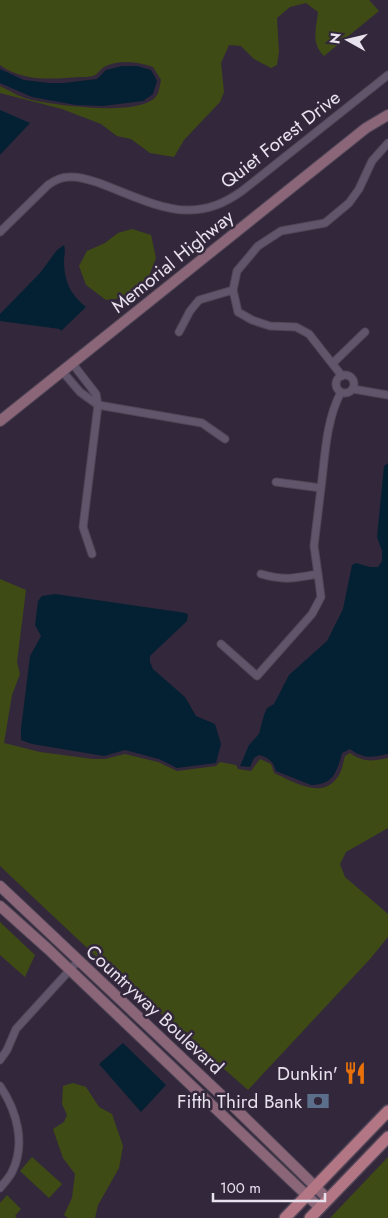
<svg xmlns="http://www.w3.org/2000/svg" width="388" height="1218" font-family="Jost,sans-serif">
	<rect width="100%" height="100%" fill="#33283b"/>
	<path fill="#3f4b14" d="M0 0H369L379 11 324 56C311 43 316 30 318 12L306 3 290 7 277 18 279 52 277 65 271 68 254 59 241 46 229 45 221 63 224 92 220 102 184 140 174 157 150 153 131 139 117 136 101 124 62 109 0 93V86C10 91 21 98 32 100 55 105 143 118 157 95 159 92 160 85 161 80L153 67C139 62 118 59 104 67 100 69 98 74 95 75 91 77 84 77 80 77 53 79 23 82 0 65Z
		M132 229 151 235 156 258 147 281 130 297 106 300 86 285 79 266 87 251 105 243 118 233Z
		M0 579 26 590 17 662 20 674 12 695 4 743 40 752 93 759H105L125 754 158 762 177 771 216 766 220 762 236 765 238 769 251 771 260 759 271 764 274 773C292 781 321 800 337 778 342 772 343 763 345 756L350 753C364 763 372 761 388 758V828L346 852 340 864 345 877 388 914V937L370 959 248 1090 102 962 0 866Z
		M0 922 35 955 25 977 0 955Z
		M73 1083 86 1087 99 1107 112 1114 123 1146 119 1168 98 1205 95 1218H68L64 1215 72 1198 75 1174 63 1158 53 1129 64 1122 67 1115 62 1104 63 1086Z
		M32 1157 62 1184 49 1198 20 1171Z
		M388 1157V1218H330Z
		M7 1195 21 1209 15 1216 17 1218H0V1203Z"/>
	<path fill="#042033" d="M122 66H137L151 70 157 81 153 94 143 101 103 106 76 105 32 97 0 83V69L24 80 49 83H63L97 79 106 70Z
		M0 110 30 123 0 155Z
		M64 245C66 251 64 256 64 261 64 282 71 295 86 307L61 331 60 329 0 321V314L40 273 57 250Z
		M388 463V754C372 757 365 760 350 749L342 753C337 772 333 785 311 785L276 771C273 761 269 758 259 755L254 758 250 767 240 766 249 745 259 734 264 715 267 708 274 704 289 675 327 641 343 609 352 565 356 563 370 567H378L382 561V551L377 537 384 466Z
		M55 594 186 613 188 615 187 621 150 656V662L153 669 185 697 196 716 215 724 221 744 216 763 177 768 159 759 125 750 104 756 32 744 21 740V729L30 656 41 636 35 625 38 601 42 596Z
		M123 1043 166 1085 141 1112 99 1064Z"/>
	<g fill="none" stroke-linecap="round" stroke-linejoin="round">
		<defs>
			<path id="street" d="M0 232 48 185C55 180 61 177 69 177 80 176 90 180 99 183 124 192 162 211 188 210 209 210 225 203 242 191L388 75
				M233 290 238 312 252 320 270 326 296 327 309 334 342 376
				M179 332 190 311 199 300 233 290 237 271 258 246 281 231 325 223 349 203 359 189 372 161 388 143
				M72 363 96 394 98 405 83 527 92 554
				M333 363 365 332
				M62 371 80 392 98 405 202 423 225 439
				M336 384a9 9 0 1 1 18 0a9 9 0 1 1-18 0Z
				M353 389 388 395
				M276 482 321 488 314 546 318 574
				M321 488C325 456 326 420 341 392
				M221 644 257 676 312 614 321 597 318 574C294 578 285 581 261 574
				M0 1060 7 1050 16 1029 78 961
				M0 1086C17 1111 26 1144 12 1172 9 1178 4 1183 0 1188"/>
			<path id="secondary" d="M0 421 366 128 388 115
				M0 886 235 1108 328 1199
				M0 906 48 949 320 1208"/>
			<path id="primary" d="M285 1218 388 1111
				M310 1218 388 1137"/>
		</defs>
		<use href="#street" stroke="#504657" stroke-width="9"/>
		<use href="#secondary" stroke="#504657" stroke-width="12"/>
		<use href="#primary" stroke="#504657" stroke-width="14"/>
		<use href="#street" stroke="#61556b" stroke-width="7"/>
		<use href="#secondary" stroke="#8a6678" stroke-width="10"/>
		<use href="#primary" stroke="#b37685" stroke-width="11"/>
	</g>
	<defs>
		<symbol id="restaurant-bare" viewBox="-9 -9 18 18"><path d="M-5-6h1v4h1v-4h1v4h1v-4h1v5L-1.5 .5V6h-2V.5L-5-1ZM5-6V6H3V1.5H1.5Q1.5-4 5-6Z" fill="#e8710a" stroke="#33283b" stroke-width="2.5" paint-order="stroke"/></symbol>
		<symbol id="bank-bare" viewBox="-9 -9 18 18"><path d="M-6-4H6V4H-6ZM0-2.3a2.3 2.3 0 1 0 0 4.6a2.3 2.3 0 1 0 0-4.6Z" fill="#5c6f8a" stroke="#33283b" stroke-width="2.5" paint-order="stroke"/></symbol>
	</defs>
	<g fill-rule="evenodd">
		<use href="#restaurant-bare" x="339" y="1057" width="32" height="32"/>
		<use href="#bank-bare" x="302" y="1085" width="32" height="32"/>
	</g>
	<g text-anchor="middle" stroke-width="5" stroke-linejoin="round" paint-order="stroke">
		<g font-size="19" fill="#e8e1ee" stroke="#33283b">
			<text transform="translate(280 139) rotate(-38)" y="7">Quiet Forest Drive</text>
			<text transform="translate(172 261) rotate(-39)" y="7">Memorial Highway</text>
			<text transform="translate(155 1009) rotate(43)" y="7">Countryway Boulevard</text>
		</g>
		<g font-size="19" fill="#e8e1ee" stroke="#33283b" text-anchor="end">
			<text x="338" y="1080">Dunkin'</text>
			<text x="302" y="1108">Fifth Third Bank</text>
		</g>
	</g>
	<g transform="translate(348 40) rotate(278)" stroke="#33283b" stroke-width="4" paint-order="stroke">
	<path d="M0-4L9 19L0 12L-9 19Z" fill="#e8e1ee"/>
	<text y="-8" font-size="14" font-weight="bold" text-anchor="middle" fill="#e8e1ee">N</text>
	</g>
	<path d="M213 1193v8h112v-8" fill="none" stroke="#e8e1ee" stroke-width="2.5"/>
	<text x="220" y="1193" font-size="15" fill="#e8e1ee" stroke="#33283b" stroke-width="4" paint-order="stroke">100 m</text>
</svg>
